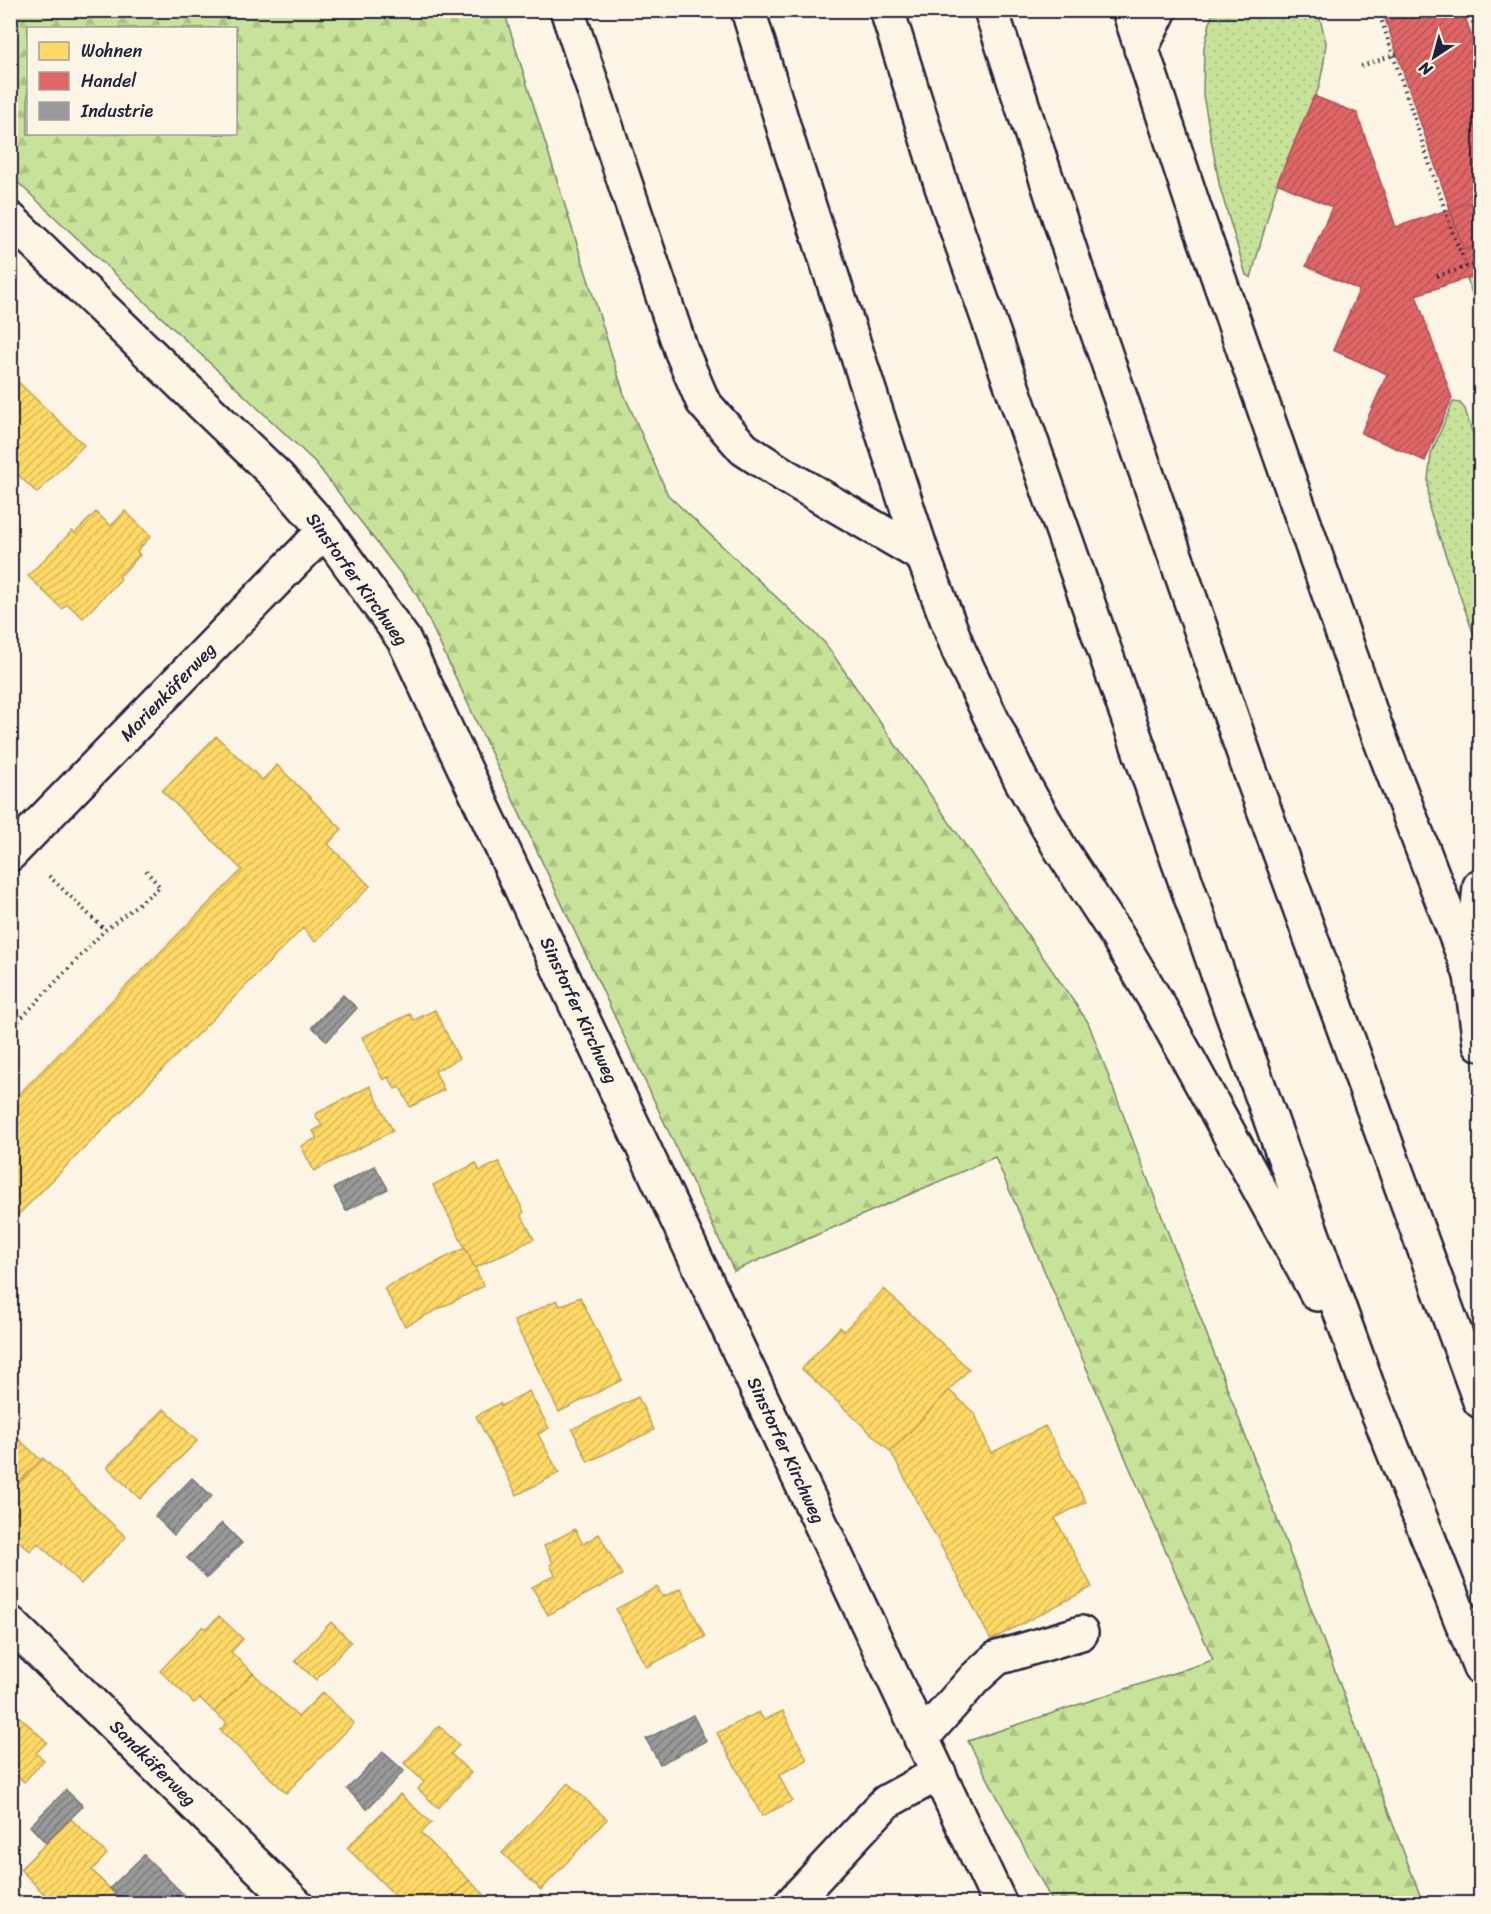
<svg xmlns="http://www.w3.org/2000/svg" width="1491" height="1914" font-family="Sriracha,sans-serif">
	<defs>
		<pattern id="grass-dots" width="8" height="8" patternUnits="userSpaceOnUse" patternTransform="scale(1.5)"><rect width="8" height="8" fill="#c8e399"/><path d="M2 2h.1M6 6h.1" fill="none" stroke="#acc285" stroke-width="1.8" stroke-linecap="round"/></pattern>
		<pattern id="forest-firs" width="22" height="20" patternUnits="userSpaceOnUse" patternTransform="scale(1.5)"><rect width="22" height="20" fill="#c8e399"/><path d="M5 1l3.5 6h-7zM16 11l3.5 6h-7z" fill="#acc285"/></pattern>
		<pattern id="homes-hatch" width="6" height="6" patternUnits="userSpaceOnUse" patternTransform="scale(1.5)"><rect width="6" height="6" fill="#ffd966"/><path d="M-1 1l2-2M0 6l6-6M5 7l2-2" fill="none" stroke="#daba59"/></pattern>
		<pattern id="shops-hatch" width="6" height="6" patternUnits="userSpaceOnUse" patternTransform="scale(1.5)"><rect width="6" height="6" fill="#e06666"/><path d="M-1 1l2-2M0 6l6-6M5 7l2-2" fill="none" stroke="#b55455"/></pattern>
		<pattern id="industry-hatch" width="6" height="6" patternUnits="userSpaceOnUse" patternTransform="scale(1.5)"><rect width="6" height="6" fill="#999"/><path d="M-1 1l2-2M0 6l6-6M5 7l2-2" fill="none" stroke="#7c7c7e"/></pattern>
	</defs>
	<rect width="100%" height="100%" fill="#fcf5e5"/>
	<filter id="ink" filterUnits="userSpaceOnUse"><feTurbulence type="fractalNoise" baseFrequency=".0167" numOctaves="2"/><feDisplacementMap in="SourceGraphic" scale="12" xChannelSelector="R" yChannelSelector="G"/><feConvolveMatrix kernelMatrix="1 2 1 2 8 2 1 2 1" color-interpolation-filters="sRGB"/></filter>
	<g filter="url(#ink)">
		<path fill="url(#grass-dots)" stroke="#75826a" stroke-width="1.5" d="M1213 11H1318L1326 42 1324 62 1319 87 1275 191 1251 278 1246 275 1220 188 1203 95 1204 47Z
			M1480 274V319L1467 278Z
			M1453 402 1460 403 1465 409 1480 457V652L1429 508 1428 479 1431 454Z"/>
		<path fill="url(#forest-firs)" stroke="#75826a" stroke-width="1.5" fill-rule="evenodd" d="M10 11H504L624 394 668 495 825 643 1088 1022 1423 1903H1053L968 1741 1213 1660 995 1157 734 1271 417 595 315 462 11 176ZM28 28H236V134H28Z"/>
		<path fill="url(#homes-hatch)" stroke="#bda259" stroke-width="1.5" d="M13 377 84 445 37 493 10 467V379Z
			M125 511 151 536 137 551 140 555 119 577 121 579 83 618 67 604 62 609 28 576 72 531 75 533 96 512 111 526Z
			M216 736 262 780 277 765 342 829 328 844 370 886 315 942 303 928 10 1223V1103L242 870 162 791Z
			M435 1010 459 1059 435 1071 444 1090 410 1107 400 1087 395 1089 389 1077 383 1080 362 1037 410 1014 414 1020Z
			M370 1086 393 1131 314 1171 301 1146 317 1138 313 1131 322 1126 315 1114Z
			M499 1162 524 1212 521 1214 534 1239 475 1268 433 1185 476 1163 480 1171Z
			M465 1248 484 1286 405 1326 384 1288Z
			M884 1289 969 1369 891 1452 802 1369 840 1327 844 1331Z
			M580 1297 622 1380 559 1412 514 1321 557 1300 560 1306Z
			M949 1390 975 1414 991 1453 1045 1426 1086 1502 1055 1518 1092 1587 991 1640 891 1452Z
			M529 1391 549 1428 538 1434 559 1473 517 1495 476 1416 500 1403 501 1406Z
			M638 1397 654 1430 588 1462 572 1429Z
			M164 1409 197 1441 140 1499 107 1467Z
			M10 1431 41 1460 10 1491Z
			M43 1458 126 1537 81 1584 38 1543 30 1551 10 1533V1518L17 1512 10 1506V1491Z
			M575 1529 583 1544 599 1534 622 1575 548 1615 532 1587 555 1575 550 1565 553 1563 544 1546Z
			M657 1587 663 1597 681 1588 705 1637 646 1667 616 1609Z
			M219 1616 243 1639 231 1652 253 1673 214 1712 200 1698 194 1703 160 1671 203 1626 206 1629Z
			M331 1622 351 1642 316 1680 295 1661Z
			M253 1673 298 1717 323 1692 354 1723 286 1793 220 1730 227 1723 214 1712Z
			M10 1708 47 1742 36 1753 44 1760 24 1782 10 1770Z
			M783 1711 807 1760 779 1775 792 1801 762 1816 717 1733 759 1712 764 1720Z
			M439 1726 459 1745 451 1754 471 1773 438 1808 418 1789 424 1782 404 1763Z
			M568 1783 607 1819 541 1890 502 1853Z
			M400 1794 431 1823 421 1833 469 1880 447 1904H404L347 1848Z
			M71 1819 107 1854 92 1870 124 1904H54L20 1869Z
			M469 1880 494 1904H447Z"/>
		<path fill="url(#shops-hatch)" stroke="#a75259" stroke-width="1.5" d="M1382 10H1463L1480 62V253L1477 245 1464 250Z
			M1314 96 1357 113 1396 227 1480 199V274L1416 295 1452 398 1425 461 1361 433 1387 374 1333 350 1359 290 1306 266 1332 207 1277 183Z"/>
		<path fill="url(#industry-hatch)" stroke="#75757d" stroke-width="1.5" d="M343 995 357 1008 327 1041 312 1027Z
			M375 1166 388 1189 346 1211 334 1188Z
			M192 1478 212 1496 174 1535 155 1516Z
			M222 1523 242 1543 207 1578 187 1558Z
			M693 1715 706 1741 660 1764 646 1739Z
			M383 1752 404 1771 367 1809 347 1789Z
			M66 1790 83 1806 46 1843 30 1826Z
			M144 1855 184 1895 175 1904H126L110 1888Z"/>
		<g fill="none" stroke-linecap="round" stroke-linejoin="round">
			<defs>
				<path id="minor" d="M567 10 681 350 703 402 744 449 784 475 923 556
					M748 10 790 148 923 556
					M1129 10 1191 199 1374 723 1471 975
					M1141 49 1160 10
					M10 219 280 479 325 530 404 640 1000 1904
					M10 854 325 530
					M1472 967 1480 886
					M10 1623 296 1904
					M921 1739 975 1678 997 1658 1081 1633
					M791 1904 886 1802 939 1773"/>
				<path id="highway" d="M887 10 942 187 1218 974 1367 1385 1480 1667
					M991 10 1085 296 1250 771 1480 1401
					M923 556 959 651 1021 780 1060 848 1116 934 1159 1006 1317 1294
					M1471 975 1480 1044"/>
			</defs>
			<use href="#minor" stroke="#22223b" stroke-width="38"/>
			<use href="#highway" stroke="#22223b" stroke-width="38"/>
			<path stroke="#22223b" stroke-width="4" stroke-dasharray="1.5 4.5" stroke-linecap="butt" d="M1378 10 1452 231 1467 268
				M1469 10 1480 44
				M1361 66 1397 54
				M1437 276 1480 263
				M49 876 105 930
				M10 1030 105 930 160 887 143 867"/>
			<use href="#minor" stroke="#fcf5e5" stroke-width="33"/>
			<use href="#highway" stroke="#fcf5e5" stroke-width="33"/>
		</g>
	</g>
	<g text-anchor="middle" stroke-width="6" stroke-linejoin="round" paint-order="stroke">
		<g font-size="18" fill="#22223b" stroke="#fcf5e5">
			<text transform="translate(357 579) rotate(54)" y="6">Sinstorfer Kirchweg</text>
			<text transform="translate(168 692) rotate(-46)" y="6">Marienkäferweg</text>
			<text transform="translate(579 1010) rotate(65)" y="6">Sinstorfer Kirchweg</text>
			<text transform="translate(786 1450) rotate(65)" y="6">Sinstorfer Kirchweg</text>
			<text transform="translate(153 1763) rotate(45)" y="6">Sandkäferweg</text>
		</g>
	</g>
	<rect width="1491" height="1914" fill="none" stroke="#fcf5e5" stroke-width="36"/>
	<rect x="18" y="18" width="1455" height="1878" fill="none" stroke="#22223b" stroke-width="2" filter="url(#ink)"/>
	<rect x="27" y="27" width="210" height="108" fill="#fcf5e5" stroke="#a5a1a1" stroke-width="1.5"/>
	<rect x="39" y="42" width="30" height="18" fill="#ffd966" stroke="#a5a1a1" stroke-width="1.5"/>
	<text x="81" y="57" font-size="18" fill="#22223b">Wohnen</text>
	<rect x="39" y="72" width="30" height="18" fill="#e06666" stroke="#a5a1a1" stroke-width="1.5"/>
	<text x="81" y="87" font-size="18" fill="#22223b">Handel</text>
	<rect x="39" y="102" width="30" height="18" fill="#999999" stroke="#a5a1a1" stroke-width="1.5"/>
	<text x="81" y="117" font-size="18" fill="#22223b">Industrie</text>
	<g transform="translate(1434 57) rotate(216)" stroke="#fcf5e5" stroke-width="4.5" paint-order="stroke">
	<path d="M0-4.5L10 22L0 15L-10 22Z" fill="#22223b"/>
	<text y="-9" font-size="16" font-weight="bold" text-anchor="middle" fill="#22223b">N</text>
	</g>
</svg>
